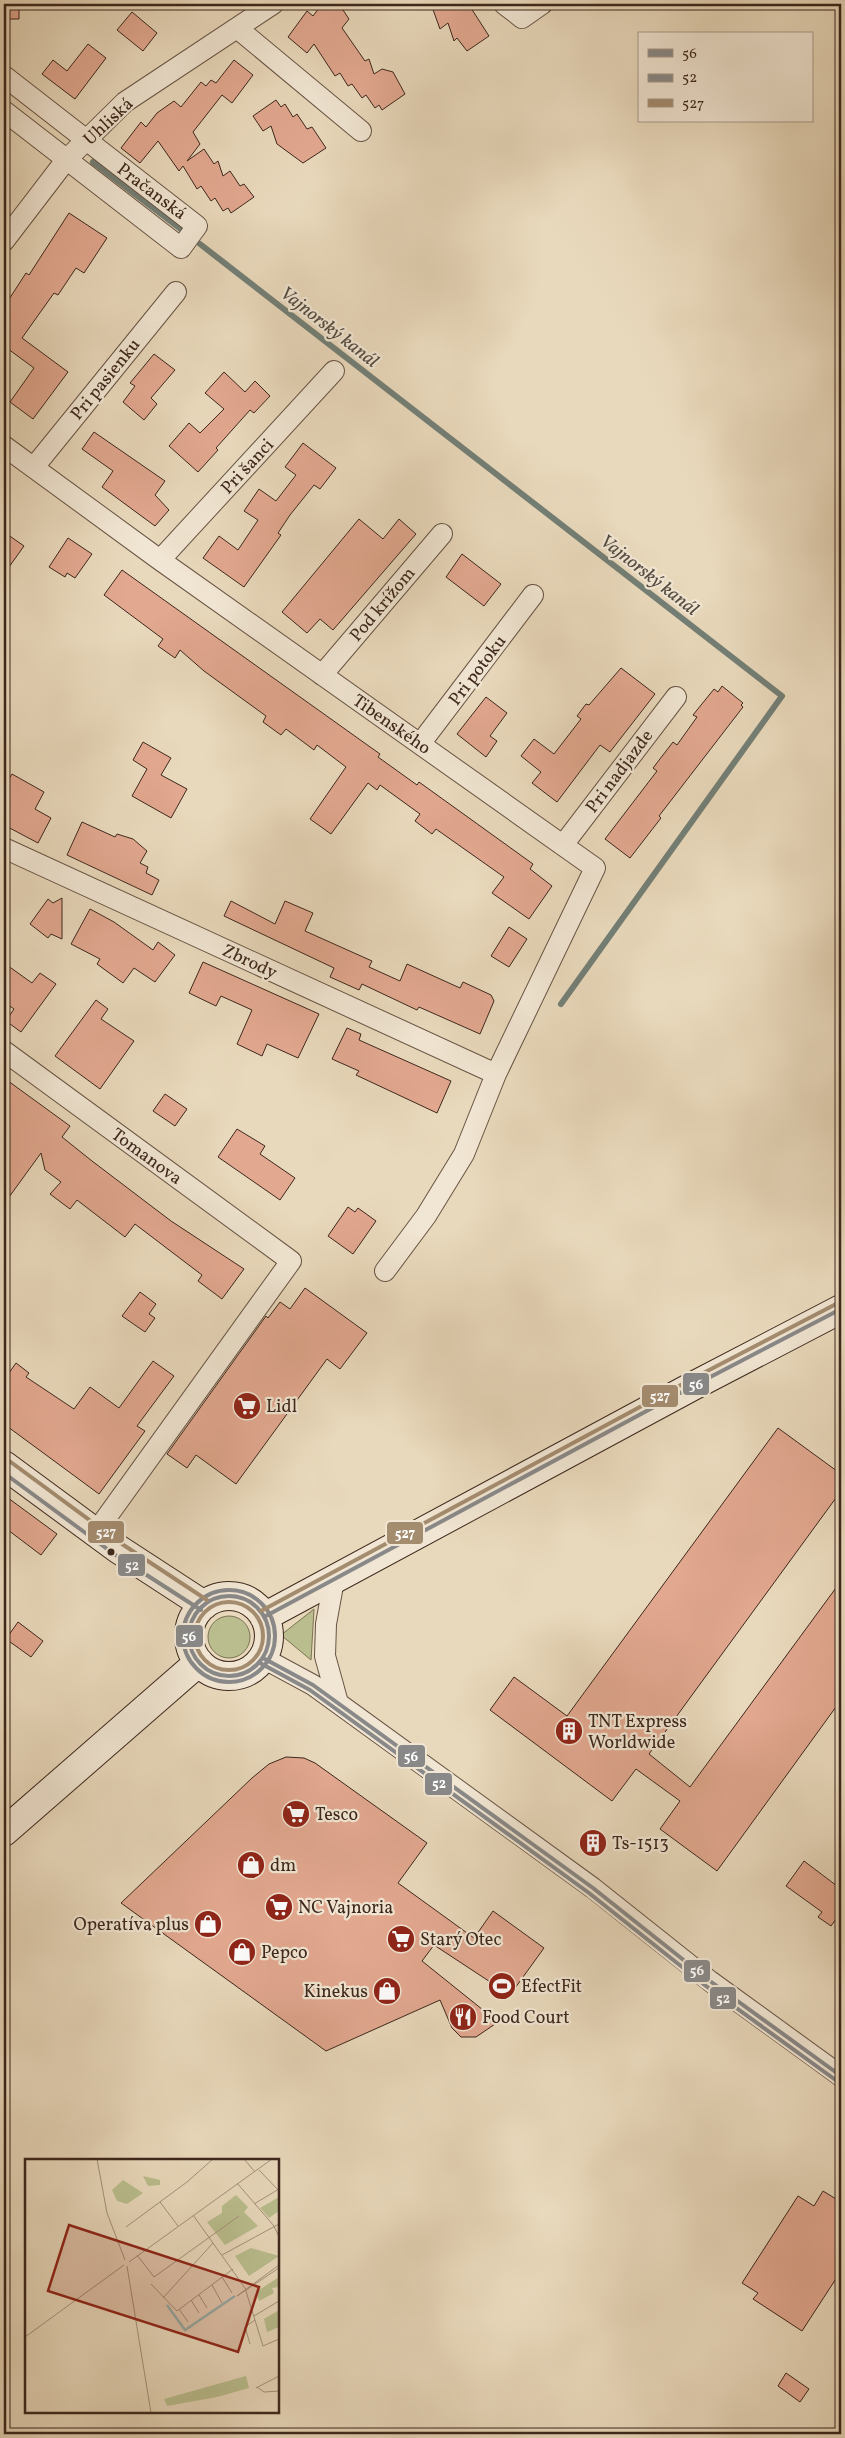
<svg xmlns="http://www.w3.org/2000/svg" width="845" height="2438" font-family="Vollkorn,serif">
	<rect width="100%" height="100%" fill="#e9d9bc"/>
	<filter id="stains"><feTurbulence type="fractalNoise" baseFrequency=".004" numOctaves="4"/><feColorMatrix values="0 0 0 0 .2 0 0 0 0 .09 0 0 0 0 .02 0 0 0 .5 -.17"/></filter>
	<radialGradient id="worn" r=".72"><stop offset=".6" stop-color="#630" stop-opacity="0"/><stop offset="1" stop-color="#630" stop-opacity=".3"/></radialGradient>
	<path fill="#babe8e" stroke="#7c7255" d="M314 1609 311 1660 281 1635Z
		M208 1637a21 21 0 1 1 42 0a21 21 0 1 1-42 0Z"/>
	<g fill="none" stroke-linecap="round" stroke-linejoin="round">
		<path stroke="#737f76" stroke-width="6" d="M93 162 181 229
			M200 244 782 696 561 1004"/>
	</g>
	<path fill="#e2a890" stroke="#3d271c" d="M8 4H19V19H8L4 15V8Z
		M322 4H339L349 19 342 28 365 61 369 59 374 74 382 69 393 72 405 94 382 110 379 105 375 108 366 95 362 98 352 84 348 86 340 73 335 76 314 44 307 53 288 37 307 11 313 16Z
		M431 4H477L471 8 489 36 467 51 457 38 454 41 448 23 440 29Z
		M132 12 157 33 143 51 117 30Z
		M88 44 106 58 75 99 42 74 53 60 67 71Z
		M234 60 253 75 232 103 222 95 193 132 200 144 187 161 204 149 214 164 218 161 223 176 230 171 240 186 244 184 254 197 231 213 228 208 223 211 215 198 211 201 201 186 197 189 183 166 179 171 158 141 140 163 121 148 141 122 146 127 157 113 174 101 181 107 201 82 206 86 211 80 216 83Z
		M276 100 281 107 285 104 293 117 297 114 307 129 312 127 326 148 303 163 277 144 271 126 263 131 253 116Z
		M69 213 107 238 84 273 76 268 58 295 54 293 22 338 68 372 33 419 10 402 34 368 4 346V307L26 273 29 275Z
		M154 354 175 370 151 398 157 404 144 420 123 402 135 386 130 383Z
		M224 372 245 392 255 381 270 396 254 413 250 410 216 448 218 450 198 472 169 446 189 423 200 433 224 409 205 393Z
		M94 432 165 481 155 495 169 510 155 526 102 487 113 471 82 449Z
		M303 443 336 468 320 489 314 485 290 515 278 533 281 535 244 587 203 558 219 536 238 550 258 520 244 511 259 489 276 501 296 475 285 467Z
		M359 519 383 539 399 519 416 534 333 630 320 619 307 633 282 612Z
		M4 532 24 546 4 574Z
		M68 538 92 554 75 578 67 573 65 577 49 567Z
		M462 554 501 584 484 606 446 577Z
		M122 570 380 754 378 757 417 785 419 782 533 864 530 869 552 886 529 919 492 893 504 877 436 829 432 834 415 821 420 814 380 785 377 790 368 783 331 834 310 819 346 767 317 745 314 750 286 729 281 735 263 722 266 716 204 671 180 650 175 658 158 646 163 639 104 595Z
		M621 668 655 694 610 752 600 745 557 802 532 783 541 772 521 756 534 739 554 754 581 719 577 716 586 704 589 705Z
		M722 686 743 703 741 705 743 707 659 816 661 818 630 858 605 839 657 771 653 768 673 742 677 745 697 717 693 715 714 689 718 692Z
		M486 697 507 713 490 736 497 741 486 757 457 734Z
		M143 742 171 758 161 775 187 789 171 818 132 796 147 769 133 760Z
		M12 774 44 792 35 809 51 818 38 843 4 825V787Z
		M82 822 115 837 117 834 133 839 147 851 140 863 148 867 146 873 159 880 152 895 67 855Z
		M62 898V939L51 934 48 938 30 924 48 899 53 903Z
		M231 901 275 924 285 901 313 913 305 931 372 961 369 967 400 981 407 964 460 988 463 982 491 995 494 1001 480 1034 419 1007 417 1010 362 984 359 990 330 977 334 968 224 916Z
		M90 909 114 922 153 950 158 942 175 955 155 982 134 968 123 983 97 964 100 959 71 944Z
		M509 927 527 939 509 967 491 956Z
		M203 962 319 1014 298 1058 267 1044 262 1056 237 1044 252 1010 221 996 216 1006 189 993Z
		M4 963 32 983 40 973 56 984 21 1032 6 1021 14 1009 4 1002Z
		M96 1000 108 1009 101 1019 134 1041 100 1089 55 1056Z
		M347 1028 361 1034 359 1040 451 1081 437 1113 356 1075 359 1071 332 1059Z
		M4 1078 70 1126 62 1137 92 1161 171 1221 244 1269 222 1299 198 1281 202 1275 135 1224 125 1237 77 1200 70 1209 50 1194 61 1182 45 1170 41 1153 4 1204Z
		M165 1094 187 1109 175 1126 153 1111Z
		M237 1129 265 1146 260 1154 295 1178 280 1200 218 1157Z
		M348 1207 355 1212 358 1208 376 1221 353 1254 328 1236Z
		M305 1288 367 1333 340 1369 327 1359 236 1484 196 1455 187 1468 167 1454 266 1316 268 1318 280 1302 290 1309Z
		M140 1292 156 1304 149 1314 155 1318 145 1332 122 1316Z
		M153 1361 174 1376 137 1426 145 1431 99 1494 4 1424V1380L16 1363 29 1373 26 1377 74 1409 90 1387 119 1408Z
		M778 1428 841 1474V1491L649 1754 690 1787 841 1581V1700L717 1871 660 1829 680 1801 636 1769 612 1801 490 1710 514 1677 567 1716Z
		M4 1495 57 1534 41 1555 4 1527Z
		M18 1622 43 1641 31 1657 6 1639Z
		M286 1757 304 1758 315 1763 427 1843 398 1883 474 1938 493 1911 544 1948 510 1995 434 1945 422 1961 498 2022 476 2037H461L452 2028 440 2000 326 2051 121 1903 252 1778 269 1764Z
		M804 1861 841 1889V1912L831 1926 818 1917 822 1912 786 1886Z
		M823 2191 841 2202V2271L802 2331 753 2299 758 2293 742 2283 798 2196 814 2206Z
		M786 2373 809 2389 800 2402 778 2386Z"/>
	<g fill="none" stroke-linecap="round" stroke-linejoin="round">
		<defs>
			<path id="street" d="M504 4 522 18 542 4
				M237 28 361 131
				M4 76 197 226 181 248 4 111
				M4 241 66 160 125 102 273 4
				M4 446 160 560 595 868 496 1074 464 1154 426 1216 385 1271
				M34 467 176 292
				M160 560 334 371
				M322 675 442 534
				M420 744 533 595
				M563 845 676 697
				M4 848 496 1074
				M4 1051 291 1261 96 1532
				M334 1580 326 1624 325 1656 338 1703
				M263 1658 313 1685 593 1888 710 1981 841 2076"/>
			<path id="secondary" d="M4 1465 118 1549 204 1605
				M189 1636a40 40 0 1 1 80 0a40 40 0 1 1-80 0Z
				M264 1617 693 1386 841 1309
				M4 1832 199 1662"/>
		</defs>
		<use href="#street" stroke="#685444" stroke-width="22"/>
		<use href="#secondary" stroke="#3d271c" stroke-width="30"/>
		<use href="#street" stroke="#f1e6d3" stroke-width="20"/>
		<use href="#secondary" stroke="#f1e6d3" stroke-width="28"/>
		<defs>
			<path id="bus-1" d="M189 1636a40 40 0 1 1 80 0a40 40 0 1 1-80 0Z
				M264 1617 693 1386 841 1309
				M263 1658 313 1685 593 1888 710 1981 841 2076"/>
			<path id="bus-2" d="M4 1473 114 1554 201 1610
				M183 1636a46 46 0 1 1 92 0a46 46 0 1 1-92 0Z
				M260 1663 310 1690 589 1893 706 1986 837 2081"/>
			<path id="bus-3" d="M8 1460 122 1544 207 1600
				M195 1636a34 34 0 1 1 68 0a34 34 0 1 1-68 0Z
				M261 1611 690 1380 838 1303"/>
		</defs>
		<use href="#bus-1" stroke="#f1e6d3" stroke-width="8"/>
		<use href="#bus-2" stroke="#f1e6d3" stroke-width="8"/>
		<use href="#bus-3" stroke="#f1e6d3" stroke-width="8"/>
		<use href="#bus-1" stroke="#898989" stroke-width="4"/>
		<use href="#bus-2" stroke="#898989" stroke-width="4"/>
		<use href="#bus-3" stroke="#a48c6f" stroke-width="4"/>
	</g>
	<defs>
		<symbol id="supermarket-disc" viewBox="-11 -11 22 22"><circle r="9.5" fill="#8f2418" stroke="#f1e6d3"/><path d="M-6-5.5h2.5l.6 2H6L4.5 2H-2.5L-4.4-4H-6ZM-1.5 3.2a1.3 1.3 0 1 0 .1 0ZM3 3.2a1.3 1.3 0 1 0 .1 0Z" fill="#fff"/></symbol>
		<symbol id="building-disc" viewBox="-11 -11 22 22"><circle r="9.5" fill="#8f2418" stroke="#f1e6d3"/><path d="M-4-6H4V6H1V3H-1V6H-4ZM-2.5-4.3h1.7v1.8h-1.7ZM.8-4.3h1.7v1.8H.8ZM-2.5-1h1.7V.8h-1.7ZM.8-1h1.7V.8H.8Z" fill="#fff"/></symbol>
		<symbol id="shop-disc" viewBox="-11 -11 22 22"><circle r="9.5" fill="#8f2418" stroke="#f1e6d3"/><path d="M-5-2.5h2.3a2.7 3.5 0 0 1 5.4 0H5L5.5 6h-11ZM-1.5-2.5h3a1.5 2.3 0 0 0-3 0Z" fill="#fff"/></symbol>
		<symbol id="stadium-disc" viewBox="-11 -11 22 22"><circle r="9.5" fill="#8f2418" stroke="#f1e6d3"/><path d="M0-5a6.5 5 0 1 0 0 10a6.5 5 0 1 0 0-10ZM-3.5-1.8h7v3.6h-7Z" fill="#fff"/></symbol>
		<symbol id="restaurant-disc" viewBox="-11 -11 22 22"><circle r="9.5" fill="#8f2418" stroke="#f1e6d3"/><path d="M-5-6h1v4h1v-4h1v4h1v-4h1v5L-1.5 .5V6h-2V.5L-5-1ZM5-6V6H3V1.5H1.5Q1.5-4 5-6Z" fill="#fff"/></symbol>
	</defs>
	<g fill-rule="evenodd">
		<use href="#supermarket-disc" x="231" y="1390" width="32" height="32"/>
		<use href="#building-disc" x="553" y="1715" width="32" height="32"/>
		<use href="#supermarket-disc" x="280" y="1798" width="32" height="32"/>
		<use href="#building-disc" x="577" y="1827" width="32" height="32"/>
		<use href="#shop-disc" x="235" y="1849" width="32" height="32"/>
		<use href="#supermarket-disc" x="263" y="1891" width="32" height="32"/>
		<use href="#shop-disc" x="192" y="1908" width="32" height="32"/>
		<use href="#supermarket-disc" x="385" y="1923" width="32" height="32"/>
		<use href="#shop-disc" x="226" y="1936" width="32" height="32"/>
		<use href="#stadium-disc" x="486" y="1970" width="32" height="32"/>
		<use href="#shop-disc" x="371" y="1975" width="32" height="32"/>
		<use href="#restaurant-disc" x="447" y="2001" width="32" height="32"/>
	</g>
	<circle fill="#3d271c" stroke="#f1e6d3" stroke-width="2" cx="111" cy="1552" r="4.5"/>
	<g text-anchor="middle" stroke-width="4.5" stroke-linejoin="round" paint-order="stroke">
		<g font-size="18" fill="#3d271c" stroke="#f1e6d3">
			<text transform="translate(108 121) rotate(-43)" y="6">Uhliská</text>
			<text transform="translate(152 191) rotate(37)" y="6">Pračanská</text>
			<text transform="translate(105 379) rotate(-51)" y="6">Pri pasienku</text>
			<text transform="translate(247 466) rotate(-47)" y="6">Pri šanci</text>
			<text transform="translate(382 604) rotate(-50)" y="6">Pod krížom</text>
			<text transform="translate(477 670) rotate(-53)" y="6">Pri potoku</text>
			<text transform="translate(392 724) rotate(35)" y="6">Tibenského</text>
			<text transform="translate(619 771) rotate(-53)" y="6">Pri nadjazde</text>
			<text transform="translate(250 961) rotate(25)" y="6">Zbrody</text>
			<text transform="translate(147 1156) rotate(36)" y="6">Tomanova</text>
		</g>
		<g font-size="18" fill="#3d271c" stroke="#f1e6d3" text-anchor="start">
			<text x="266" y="1412">Lidl</text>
			<text x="588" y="1727">TNT Express<tspan x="588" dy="21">Worldwide</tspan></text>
			<text x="315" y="1820">Tesco</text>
			<text x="612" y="1849">Ts-1513</text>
			<text x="270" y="1871">dm</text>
			<text x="298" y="1913">NC Vajnoria</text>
			<text x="189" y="1930" text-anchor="end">Operatíva plus</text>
			<text x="420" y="1945">Starý Otec</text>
			<text x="261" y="1958">Pepco</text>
			<text x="521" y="1992">EfectFit</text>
			<text x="368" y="1997" text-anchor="end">Kinekus</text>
			<text x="482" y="2023">Food Court</text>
		</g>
		<g font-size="19" font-style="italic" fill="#544c42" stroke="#f1e6d3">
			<text transform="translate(330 326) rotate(38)" y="7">Vajnorský kanál</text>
			<text transform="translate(650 574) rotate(38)" y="7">Vajnorský kanál</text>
		</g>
	</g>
	<g transform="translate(25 2159)">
		<rect width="254" height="254" fill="#e9d9bc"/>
		<path d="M118 17 135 21V26L123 27ZM98 21 118 34 102 45 92 42 87 31ZM211 36 223 48 219 53 233 67 200 86 182 63 197 54V47ZM254 38V52L244 59 235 49ZM226 89 254 97 224 117 210 97ZM254 118V128L247 129 249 134 234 142 231 133ZM254 151V168L242 173 239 160ZM221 217 224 229 192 238 142 247 139 240Z" fill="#babe8e"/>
		<path fill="none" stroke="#97bab2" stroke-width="2.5" d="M142 146 160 171 210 137"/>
		<path fill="none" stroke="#a4927c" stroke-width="1" d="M72 0 82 54 100 101M219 0 230 13M234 11 254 32M212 24 249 67 254 78M135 43 153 67M229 45 254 30M168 56 220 129 238 187 254 180M101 68 162 23 188 0M112 96 129 118 214 57M197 96 254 65M104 103 247 0M102 107 126 254M197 118 207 134M126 125 152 152 208 110M187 126 197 144M174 136 182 149M212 137 254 106M212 137 254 109M138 139 188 84M166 141 174 154M154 150 163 163M229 157 254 142M0 178 99 106M225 185 220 168 230 161M232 228 239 233 254 232M231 229 254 217"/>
		<path fill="#8f2418" fill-opacity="0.15" stroke="#8f2418" stroke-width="2.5" d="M44 66 234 128 213 193 23 132Z"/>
		<rect width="254" height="254" fill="none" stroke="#3d271c" stroke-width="2.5"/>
	</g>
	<g stroke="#f1e6d3" stroke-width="2">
		<rect x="682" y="1372" width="28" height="24" rx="5" fill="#898989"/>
		<rect x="641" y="1384" width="38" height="24" rx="5" fill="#a48c6f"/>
		<rect x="87" y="1520" width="38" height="24" rx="5" fill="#a48c6f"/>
		<rect x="386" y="1521" width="38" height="24" rx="5" fill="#a48c6f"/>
		<rect x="117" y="1553" width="29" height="24" rx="5" fill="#898989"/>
		<rect x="175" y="1624" width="29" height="24" rx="5" fill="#898989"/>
		<rect x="397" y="1744" width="29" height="24" rx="5" fill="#898989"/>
		<rect x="424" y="1772" width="29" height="24" rx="5" fill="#898989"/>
		<rect x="683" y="1959" width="28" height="24" rx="5" fill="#898989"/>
		<rect x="709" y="1986" width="28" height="24" rx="5" fill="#898989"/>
	</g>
	<g font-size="14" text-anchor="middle" font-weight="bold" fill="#fff">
		<text x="696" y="1389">56</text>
		<text x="660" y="1401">527</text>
		<text x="106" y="1537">527</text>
		<text x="405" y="1538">527</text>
		<text x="132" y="1570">52</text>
		<text x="189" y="1641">56</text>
		<text x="411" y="1761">56</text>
		<text x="439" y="1788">52</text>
		<text x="697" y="1975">56</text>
		<text x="723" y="2003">52</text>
	</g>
	<rect width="845" height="2438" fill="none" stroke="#e9d9bc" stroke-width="20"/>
	<rect x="5" y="5" width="835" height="2428" fill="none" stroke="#3d271c" stroke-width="2.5"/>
	<rect x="10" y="10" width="825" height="2418" fill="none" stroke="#3d271c"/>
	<rect x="638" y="32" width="175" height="90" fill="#f1e6d3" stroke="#a99a8a"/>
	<rect x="648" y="49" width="25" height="8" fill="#898989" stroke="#a99a8a"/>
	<text x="682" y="58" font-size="15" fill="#3d271c">56</text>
	<rect x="648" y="74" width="25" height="8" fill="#898989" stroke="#a99a8a"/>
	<text x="682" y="82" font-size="15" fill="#3d271c">52</text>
	<rect x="648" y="99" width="25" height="8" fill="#a48c6f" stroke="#a99a8a"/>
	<text x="682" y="108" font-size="15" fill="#3d271c">527</text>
	<rect width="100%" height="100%" filter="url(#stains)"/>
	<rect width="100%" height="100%" fill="url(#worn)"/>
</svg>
